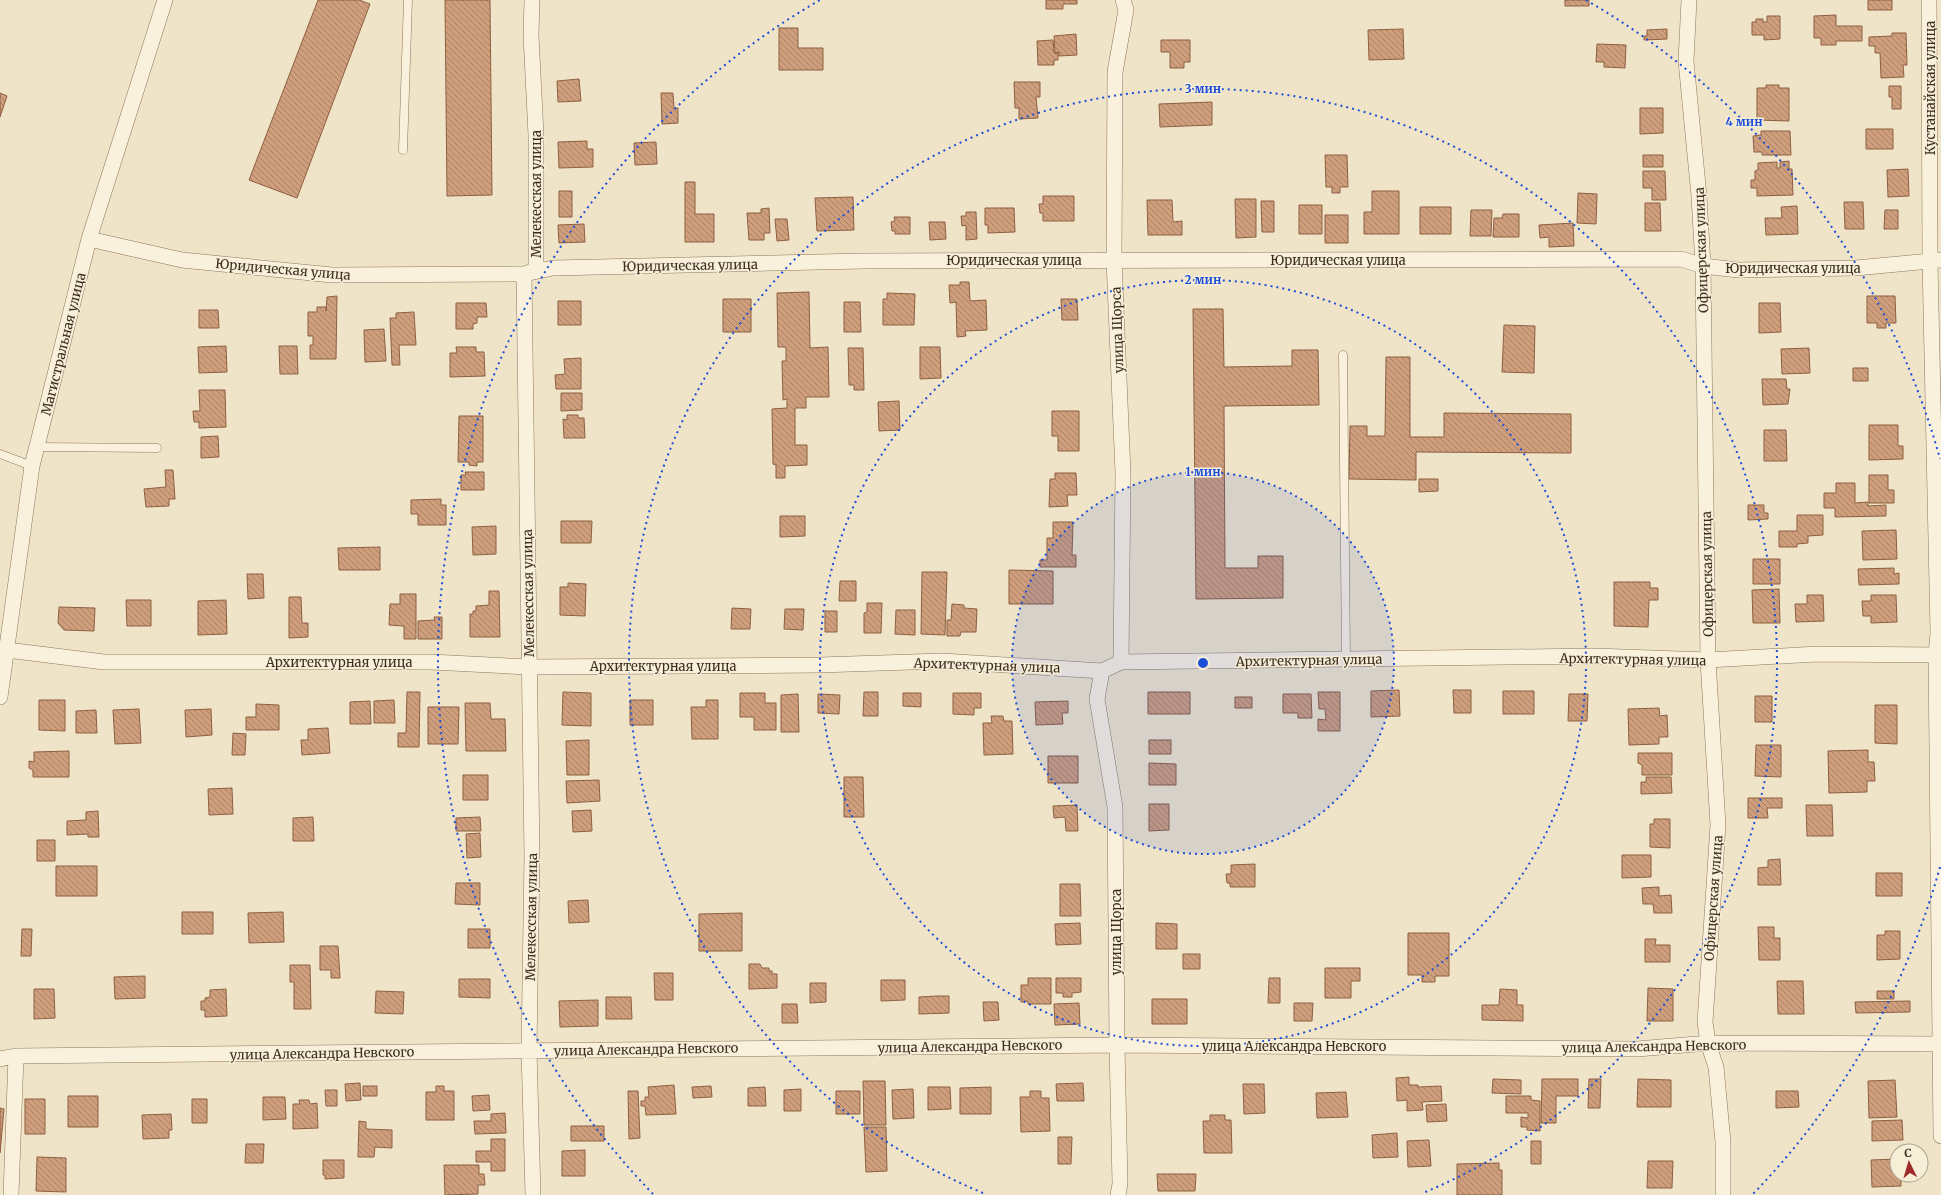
<svg xmlns="http://www.w3.org/2000/svg" width="1941" height="1195" font-family="Merriweather,serif">
	<defs>
		<pattern id="building-back-hatch" width="6" height="6" patternUnits="userSpaceOnUse"><rect width="6" height="6" fill="#cf9f7d"/><path d="M-1 5l2 2M0 0l6 6M5-1l2 2" fill="none" stroke="#a98266"/></pattern>
	</defs>
	<rect width="100%" height="100%" fill="#f0e4c8"/>
	<path fill="url(#building-back-hatch)" stroke="#8d5f41" d="M318 0H359L370 4 297 198 249 180Z
		M445 0H490L492 195 447 196Z
		M1046 0H1077V4H1063V9H1046Z
		M1565 0H1589V6H1565Z
		M1868 0H1892V10H1868Z
		M1836 15V26H1862V41H1836V45H1821V38H1814V16Z
		M1767 16H1780V39L1764 40V35H1752V22H1756V19H1763V22H1767Z
		M779 28H798V48H823V70H779Z
		M1403 29 1404 59 1369 60 1368 30Z
		M1667 29V39L1644 40V36H1647V30Z
		M1892 33H1906L1907 65H1903L1904 77 1881 78 1880 53H1875V46H1869V37L1892 36Z
		M1076 34 1077 55 1059 56V52L1055 53 1054 36Z
		M1053 40 1054 53H1058V60H1054V65H1038L1037 41Z
		M1161 40H1190V62H1184V68H1170V52H1161Z
		M1597 44 1626 45 1625 68 1604 67V62H1596Z
		M579 79 581 101 558 102 557 81Z
		M1014 82H1040V97H1036L1038 118 1019 119V108H1015Z
		M1766 85H1779V88H1789V121L1757 120V88H1766Z
		M1889 86H1901V109H1892V97H1889Z
		M0 93 7 96 0 117Z
		M661 93H673L674 108H678V123L662 124Z
		M1212 102V125L1160 127 1159 104Z
		M1640 108H1663V133L1640 134Z
		M1866 129H1893V149H1866Z
		M1761 131H1790L1791 155H1762V152H1754L1753 136 1761 135Z
		M587 141V149H593V167L559 168 558 142Z
		M656 142 657 164 635 165 634 143Z
		M1325 155H1347L1348 187H1340V193H1332V187H1326Z
		M1643 155H1663V167H1643Z
		M1789 161V169H1792L1793 195 1757 196V188H1751V180H1755V171L1758 170V163L1777 162V168H1780V162Z
		M1908 169 1909 196 1888 197 1887 170Z
		M1643 171H1665L1666 200H1652V188H1643Z
		M685 182H695V214H714V242H685Z
		M559 191H572V217H559Z
		M1372 191H1399V234H1364V212H1372Z
		M1578 193 1597 194 1596 224 1577 223Z
		M1043 196H1074V221H1043V213H1040L1039 204H1043Z
		M853 197 854 230 817 231 815 198Z
		M1235 199H1256V237L1236 238Z
		M1147 200H1172L1173 222 1182 221V235H1148Z
		M1261 201H1274V232H1262Z
		M1844 202H1863L1864 229H1845Z
		M1645 203H1660L1661 231H1645Z
		M1299 205H1322V234H1299Z
		M1797 206 1798 234 1766 235 1765 218H1782L1781 207Z
		M1420 207H1451V234H1420Z
		M769 208 770 233H764V240H749L747 213H761V209Z
		M985 208H1014L1015 232 988 233V225H985Z
		M1471 210H1492L1491 236H1470Z
		M1885 210H1898V229H1884Z
		M966 212H976L977 239 966 240V225L962 226 961 216H966Z
		M1503 214H1519V237H1493L1494 218H1502Z
		M1325 215H1348V243H1325Z
		M894 217H910V234H895V231H892L891 222 895 221Z
		M775 219H787L789 240 777 241Z
		M929 222H945L946 239 930 240Z
		M1573 223 1574 246 1549 247V237L1540 238 1539 225Z
		M584 224 585 242 559 243 558 225Z
		M960 282H969L970 301 986 300 987 330 965 331 966 336 957 337 956 302 950 303 949 285H960Z
		M809 292 810 348 828 347 829 397H806V408H795V445H807V465L785 466V478H776V465L773 464 772 409 787 408V399L783 400 782 361H786V347H778L777 293Z
		M887 293 915 294 914 325H883V299H887Z
		M337 296 336 359H310V345H313V336H308V312H317V307H326V311L327 297Z
		M1867 296H1895L1896 323H1886V328H1877V323H1867Z
		M723 299H751V332H723Z
		M1061 299H1077L1078 320H1062Z
		M558 301H581V325H558Z
		M844 302H860L861 332H844Z
		M456 303H486L487 317H477V323L473 324V329H456Z
		M1759 303H1780L1781 332 1759 333Z
		M1193 309H1223L1224 367 1292 366V350H1318L1319 405 1224 406 1225 568H1258V556H1283V598L1196 599Z
		M199 310H218L219 328H199Z
		M414 312 416 345H399L400 365H392L390 318H396V313Z
		M1504 325 1535 326 1534 373 1502 372Z
		M384 329 386 361 365 362 364 330Z
		M226 346 227 372 199 373 198 347Z
		M279 346H297L298 374H280Z
		M456 347H476V352H484L485 376 450 377V353H457Z
		M920 347H940L941 378 920 379Z
		M848 348H863L864 390H854V385H849Z
		M1809 348 1810 373 1782 374 1781 349Z
		M1386 357H1410V437H1444V413L1571 414V453L1416 452V480L1349 479 1350 426H1367V436H1385Z
		M581 358V389H556L555 375 565 374 564 359Z
		M1853 368H1868V381H1853Z
		M1762 379H1786L1787 389H1790L1788 404 1763 405Z
		M199 390H225L226 427 199 428V422H194L193 411H200Z
		M561 393H582V410L561 411Z
		M899 401 900 430 879 431 878 402Z
		M1052 411H1079V451H1058V436H1052Z
		M567 415H578V418H584L585 438H564L563 419 567 420Z
		M459 416H483V462H477V466L469 465V462H458Z
		M1869 425H1898V446H1903V459L1869 460Z
		M1764 430H1786L1787 461H1764Z
		M218 436 219 457 201 458V437Z
		M165 470H173L175 499H169V506L146 507 144 489 166 487Z
		M465 472H484V490H461V475H466Z
		M1055 473H1076L1077 495H1067L1068 506 1049 507 1050 479H1055Z
		M1869 475H1888V490H1894V503H1869Z
		M1419 479H1438V491L1419 492Z
		M1836 483H1855V503L1868 502V506L1886 505V516L1835 517V508H1824V493H1836Z
		M441 499V505H446V525H418V514H411V500Z
		M1748 505H1764V513H1768V519L1748 520Z
		M1797 515H1823V535L1808 536V543L1797 544V547H1779V531H1797Z
		M780 516H805V536L780 537Z
		M561 521H592L591 543H561Z
		M1053 522H1073L1072 555H1076V567H1040V560H1047V538H1053Z
		M496 526V554L473 555 472 527Z
		M1896 530 1897 559 1863 560 1862 531Z
		M380 547V570H339L338 548Z
		M1753 559H1780V584H1753Z
		M1894 568V574L1899 573V584L1859 585 1858 569Z
		M1009 570 1053 571V604H1009Z
		M922 572H947L945 635 921 634Z
		M247 574H263L264 598 248 599Z
		M840 581H856V601H839Z
		M1614 582H1650V588H1658V600H1649L1648 627 1614 626Z
		M568 583 586 584 585 616 560 615V587H568Z
		M1779 589 1780 623H1753L1752 590Z
		M489 591H499L500 637H470V614H473V611H476V606L489 605Z
		M400 594H416V639H404V626L389 625 390 604H400Z
		M1807 595H1823L1824 621 1796 622 1795 604H1807Z
		M1871 595H1896L1897 622 1871 623V616H1863L1862 601H1871Z
		M289 597H301L302 623H308V637L289 638Z
		M126 600H151V626H127Z
		M226 600 227 634 198 635V601Z
		M867 603H882L881 633H864V613L867 612Z
		M952 604 964 605V608L977 609 976 632H961L960 636H947V620H951Z
		M59 607 95 608 94 631 64 630 58 623Z
		M732 608 751 609 750 629H731Z
		M785 609H804L803 630 784 629Z
		M896 610H915V635L895 634Z
		M825 611H837V632H825Z
		M434 617H442V639H418V621L435 620Z
		M1399 690 1400 716 1371 717V691Z
		M1453 690H1471V713H1454Z
		M1503 691H1534V714H1503Z
		M407 692H420L419 747H398V733H406Z
		M563 692 591 693V726L562 725Z
		M864 692H878V716H863Z
		M1148 692H1190V714H1148Z
		M1318 692H1340V731H1318V719L1326 720 1325 709H1319Z
		M740 693H765V703H776V730H754V717H740Z
		M903 693H921V707L903 706Z
		M953 693H981V708H974V715L953 714Z
		M798 694 799 732H781V695Z
		M818 694 840 695 839 714 818 713Z
		M1283 694H1311L1312 718H1298V713H1283Z
		M1569 694H1588L1587 721H1568Z
		M1755 696H1772V722H1755Z
		M1235 697H1252V708H1235Z
		M39 700H65V731L39 730Z
		M394 700 395 723H374V701Z
		M630 700H653V725H630Z
		M706 700H718V739H692L691 707H706Z
		M370 701 371 724H350V702Z
		M1068 701V713H1062L1063 724 1036 725 1035 702Z
		M465 703H490L491 719H505L506 751H466Z
		M256 704 279 705V730H246V717H256Z
		M1875 705H1897V744L1875 743Z
		M428 707H459L458 744H428Z
		M1659 708 1660 716 1667 715 1668 737H1659V744L1629 745 1628 709Z
		M139 709 141 743 115 744 113 710Z
		M211 709 212 735 186 737 185 710Z
		M96 710 97 733H76V711Z
		M991 716H1003L1004 721H1012L1013 754 984 755 983 723H992Z
		M328 728 330 753 302 755 301 740H308V729Z
		M233 733 246 734 245 755H232Z
		M589 740V775H567L566 741Z
		M1149 740H1171V754H1149Z
		M1756 745H1781V777L1755 776Z
		M1868 750V762H1874L1875 781H1867V792L1829 793 1828 751Z
		M69 751V777H33V770L29 768V761L34 762V752Z
		M1638 753H1672V775H1642V765L1638 763Z
		M1048 756H1078V783H1048Z
		M1149 763 1176 764V785H1149Z
		M463 775H488V800H463Z
		M844 777H863L864 817H844Z
		M1646 777H1671L1672 793 1641 794V782H1646Z
		M599 780 600 801 567 803 566 781Z
		M232 788 233 814 209 815 208 789Z
		M1748 798H1782V808H1767L1768 818H1748Z
		M1149 804H1169V830L1149 831Z
		M1077 805 1078 831H1066L1065 817 1054 818 1053 806Z
		M1806 805H1832L1833 836H1807Z
		M591 810 592 831 573 832 572 811Z
		M98 811 99 837H88V834L67 835V821L86 820V812Z
		M313 817 314 841H293V818Z
		M480 817 481 831H456V818Z
		M1654 819H1670V848L1650 847V824H1654Z
		M480 833 481 857 467 858 466 834Z
		M37 840H55V861H37Z
		M1622 855H1651V877L1622 878Z
		M1780 859 1781 885H1758V868L1768 867V860Z
		M1255 864V887H1230V883H1227L1226 874H1231V865Z
		M56 866H97V896H56Z
		M1876 873H1902V896H1876Z
		M456 883H480V905L455 904Z
		M1060 884H1080L1081 916H1060Z
		M1659 887V896L1671 895 1672 913H1654L1653 904H1643L1642 888Z
		M588 900 589 922 569 923 568 901Z
		M182 912H213V934H182Z
		M283 912 284 942 249 943 248 913Z
		M742 913V951H699V914Z
		M1080 923 1081 944 1056 945 1055 924Z
		M1156 923 1177 924V949H1156Z
		M1758 927H1774V938H1780V960H1759Z
		M22 929H32L31 956H21Z
		M468 929H490V948H468Z
		M1885 931H1900V959L1877 960V935H1885Z
		M1408 933H1449V976H1435V982H1422V975H1408Z
		M1645 939H1656L1655 945H1670V962H1645Z
		M320 946H338L340 978H331V970H320Z
		M1183 954H1200V969H1183Z
		M749 964H760L762 968H769V971H772V974H777V988L749 989Z
		M290 965H310L311 1009H294V982H290Z
		M1325 968H1360V981H1351V998H1325Z
		M654 973H673V1000H655Z
		M145 976V998L115 999 114 977Z
		M1028 978H1051V1004H1028V1001L1021 1002V985H1028Z
		M1056 978H1081V992L1072 993V997H1063V993H1056Z
		M1269 978H1280V1003H1268Z
		M459 979H490V998L459 997Z
		M881 980H905V1000L881 1001Z
		M1777 981H1803L1804 1014H1778Z
		M810 983H826V1002L810 1003Z
		M1648 988 1673 989V1021H1647Z
		M34 989H54L55 1018 34 1019Z
		M226 989 227 1016 205 1017V1010H201V1001H205V998L210 997V990Z
		M1500 989 1517 990V1005H1523V1021L1482 1020V1005H1499Z
		M376 991 404 992 403 1014 375 1013Z
		M1877 991H1894V999H1877Z
		M936 996H949V1013L919 1014V997Z
		M606 997H631L632 1019H606Z
		M1152 999H1187V1024H1152Z
		M598 1000V1026L560 1027 559 1001Z
		M1910 1001V1012L1856 1013 1855 1002Z
		M983 1002H998L999 1020 984 1021Z
		M1079 1003 1080 1024 1055 1025 1054 1004Z
		M1294 1003H1313L1312 1021H1294Z
		M782 1004H797L798 1023H782Z
		M1409 1077V1085H1418V1087L1441 1086 1442 1101 1422 1102 1423 1110 1407 1111V1100L1397 1101 1396 1078Z
		M1493 1079 1521 1080V1094L1492 1093Z
		M1542 1079H1578V1096H1556V1123H1541Z
		M1589 1079H1601L1600 1108H1588Z
		M1638 1079 1671 1080V1107H1637Z
		M1895 1080 1897 1117 1869 1118 1868 1081Z
		M863 1081H885L886 1125H864Z
		M360 1083 361 1100 346 1101 345 1084Z
		M1083 1083 1084 1101H1057L1056 1084Z
		M1243 1084H1264L1265 1113 1244 1114Z
		M674 1085 676 1114 646 1115 645 1106H641V1101H645V1097H649L648 1087Z
		M363 1086H377V1096H363Z
		M436 1086H444V1091H454V1120H426V1092H436Z
		M711 1086 712 1097 693 1098 692 1087Z
		M765 1087 766 1106H748V1088Z
		M928 1087H950L951 1109 928 1110Z
		M991 1087V1114H960V1088Z
		M801 1089V1111H784V1090Z
		M913 1089 914 1118 893 1119 892 1090Z
		M325 1090H337V1106H326Z
		M628 1091H638L640 1138 629 1139Z
		M836 1091H860V1114H836Z
		M1030 1091H1041V1098H1049L1050 1131 1021 1132 1020 1097H1030Z
		M1776 1091H1798L1799 1107 1776 1108Z
		M1346 1092 1348 1117 1317 1118 1316 1093Z
		M489 1095 490 1110 473 1111 472 1096Z
		M68 1096H98V1127H68Z
		M1506 1096H1531V1100L1540 1101V1131L1527 1130V1127H1521V1117L1528 1118V1113H1506Z
		M263 1097H285L286 1119 263 1120Z
		M25 1099H45V1134H25Z
		M192 1099H207V1123H192Z
		M299 1100H309L310 1104 317 1103 318 1128 293 1129V1104H300Z
		M1446 1104 1447 1121 1427 1122 1426 1105Z
		M0 1108 4 1109 0 1153Z
		M505 1113 506 1133 475 1134 474 1121H491V1114Z
		M171 1114 172 1130H169V1138L143 1139 142 1115Z
		M1210 1115H1225V1120H1231L1232 1153H1204L1203 1121H1210Z
		M1902 1120 1903 1140 1872 1141V1121Z
		M359 1121 366 1122V1129L392 1130V1148L375 1147 374 1157H358Z
		M571 1126H604V1141H571Z
		M864 1127H886L887 1171 866 1172Z
		M1397 1133 1398 1157 1373 1158 1372 1135Z
		M1058 1137H1072L1071 1164H1058Z
		M491 1139H505V1171H491V1162H476V1151H491Z
		M1429 1140 1431 1166 1408 1167 1407 1141Z
		M1531 1141H1541V1164H1531Z
		M246 1144H264L263 1163H245Z
		M585 1150V1176H562V1151Z
		M37 1157 66 1158V1192L36 1191Z
		M1897 1159V1175H1901V1186L1872 1187 1871 1160Z
		M323 1160H344V1178L325 1179V1175H323Z
		M1648 1161H1673L1672 1188H1647Z
		M1499 1163V1170H1502V1195H1457V1164Z
		M444 1165H479V1174H484L485 1185H478V1194L445 1195Z
		M1157 1174H1196L1195 1191H1158Z"/>
	<g fill="none" stroke-linecap="round" stroke-linejoin="round">
		<defs>
			<path id="service" d="M403 150 408 0
				M1343 355 1346 660
				M38 447 157 448
				M0 454 32 466"/>
			<path id="minor" d="M532 0 531 35 536 135V270L524 274 532 857 529 1050 533 1195
				M1689 0 1686 61 1699 196 1703 266 1708 660 1718 825 1705 1022 1708 1043 1716 1067 1723 1142V1195
				M1929 0 1930 261 1938 633 1936 655 1941 1136
				M89 239 182 260 332 275 524 274 553 268 864 261 1681 259 1703 266 1738 270 1856 268 1941 260
				M7 650 104 662H431L529 667 819 665 942 661 1102 671 1121 662 1595 656 1708 660 1817 654 1941 655
				M1121 662 1123 473 1114 260 1115 72 1126 10 1123 0
				M1102 671 1097 699 1115 807 1117 1045 1120 1184 1118 1195
				M0 697 32 466 89 239 165 0
				M0 1059 16 1056 1117 1045 1637 1049 1708 1043 1941 1044
				M11 1195 16 1056"/>
		</defs>
		<use href="#service" stroke="#8d765c" stroke-width="9"/>
		<use href="#minor" stroke="#8d765c" stroke-width="16"/>
		<use href="#service" stroke="#faf1dc" stroke-width="8"/>
		<use href="#minor" stroke="#faf1dc" stroke-width="15"/>
	</g>
	<circle cx="1203" cy="663" r="191" fill="#1d4ed8" fill-opacity=".12"/>
	<g fill="none" stroke="#1d4ed8" stroke-width="2" stroke-dasharray="2 4">
		<circle cx="1203" cy="663" r="191"/>
		<circle cx="1203" cy="663" r="383"/>
		<path d="M983 1193A574 574 0 1 1 1423 1193"/>
		<path d="M1940 867A765 765 0 0 1 1753 1194M653 1194A765 765 0 0 1 820 0M1586 0A765 765 0 0 1 1940 459"/>
	</g>
	<g text-anchor="middle" stroke-width="3" stroke-linejoin="round" paint-order="stroke">
		<g font-size="13" fill="#3d2e20" stroke="#f7eed8">
			<text transform="translate(1930 88) rotate(-90)" y="5">Кустанайская улица</text>
			<text transform="translate(536 194) rotate(-90)" y="5">Мелекесская улица</text>
			<text transform="translate(1701 250) rotate(-92)" y="5">Офицерская улица</text>
			<text x="1014" y="265">Юридическая улица</text>
			<text x="1338" y="265">Юридическая улица</text>
			<text transform="translate(690 265) rotate(-1)" y="5">Юридическая улица</text>
			<text x="1793" y="273">Юридическая улица</text>
			<text transform="translate(283 269) rotate(5)" y="5">Юридическая улица</text>
			<text transform="translate(1117 330) rotate(-92)" y="5">улица Щорса</text>
			<text transform="translate(63 344) rotate(-76)" y="5">Магистральная улица</text>
			<text transform="translate(1707 574) rotate(-91)" y="5">Офицерская улица</text>
			<text transform="translate(528 593) rotate(-91)" y="5">Мелекесская улица</text>
			<text transform="translate(1633 659) rotate(1)" y="5">Архитектурная улица</text>
			<text transform="translate(1309 660) rotate(-1)" y="5">Архитектурная улица</text>
			<text x="339" y="667">Архитектурная улица</text>
			<text transform="translate(987 665) rotate(2)" y="5">Архитектурная улица</text>
			<text x="663" y="671">Архитектурная улица</text>
			<text transform="translate(1713 898) rotate(-86)" y="5">Офицерская улица</text>
			<text transform="translate(531 917) rotate(-89)" y="5">Мелекесская улица</text>
			<text transform="translate(1116 932) rotate(-90)" y="5">улица Щорса</text>
			<text transform="translate(970 1046) rotate(-1)" y="5">улица Александра Невского</text>
			<text x="1294" y="1051">улица Александра Невского</text>
			<text transform="translate(1654 1046) rotate(-1)" y="5">улица Александра Невского</text>
			<text transform="translate(646 1049) rotate(-1)" y="5">улица Александра Невского</text>
			<text transform="translate(322 1053) rotate(-1)" y="5">улица Александра Невского</text>
		</g>
	</g>
	<circle cx="1203" cy="663" r="6" fill="#1d4ed8" stroke="#f7eed8" stroke-width="2"/>
	<g font-size="12" text-anchor="middle" font-weight="bold" fill="#1d4ed8" stroke="#f7eed8" stroke-width="3" stroke-linejoin="round" paint-order="stroke">
		<text x="1203" y="93">3 мин</text>
		<text x="1744" y="126">4 мин</text>
		<text x="1203" y="284">2 мин</text>
		<text x="1203" y="476">1 мин</text>
	</g>
	<g transform="translate(1909 1163) rotate(355)"><circle r="19" fill="#f7eed8" stroke="#ada18e"/>
	<path d="M0-3L7 15L0 10L-7 15Z" fill="#9e2a2b"/>
	<text y="-6" font-size="11" font-weight="bold" text-anchor="middle" fill="#3d2e20">С</text>
	</g>
</svg>
